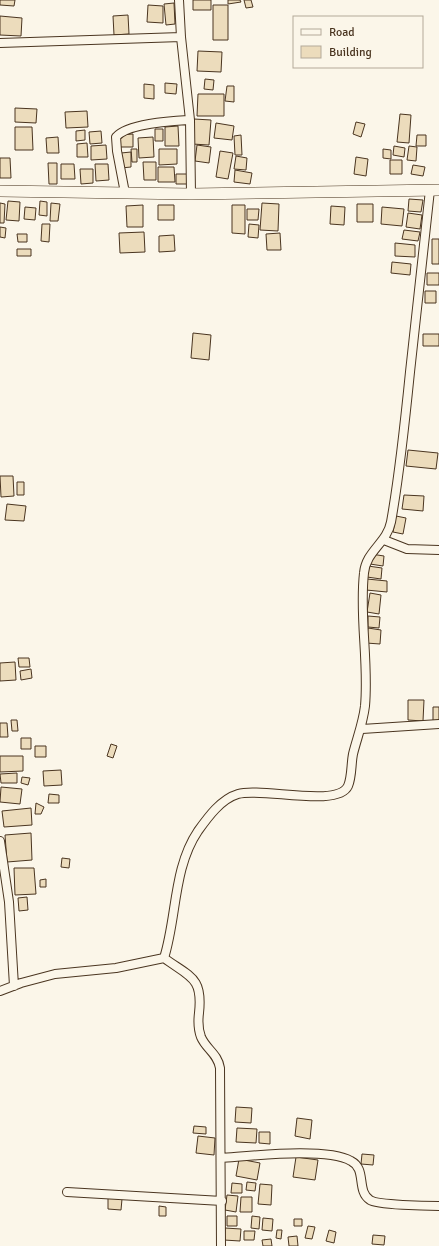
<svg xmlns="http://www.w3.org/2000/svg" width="439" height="1246" font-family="Signika,sans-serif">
	<rect width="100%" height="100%" fill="#fbf6e9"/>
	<path fill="#ecdcbc" stroke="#4a3520" d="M0 0H15L14 6 0 5Z
		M193 0H211V10H193Z
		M228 0H240L241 2 228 4Z
		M244 0H251L253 7 246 8Z
		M174 3 175 24 166 25 164 4Z
		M148 5 163 6V23L147 22Z
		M213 5H228V40H213Z
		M128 15 129 34 114 35 113 16Z
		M0 16 22 18 21 36 0 35Z
		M198 51 222 52 221 72 197 71Z
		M205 79 214 80 213 90 204 89Z
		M165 83 177 84 176 94 165 93Z
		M144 84 154 85V99L144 98Z
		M227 86H234V102L225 101Z
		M198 94H224V116H197Z
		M15 108 37 109 36 123 15 122Z
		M87 111 88 127 66 128 65 112Z
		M400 114 411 115 409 143 397 142Z
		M194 119 211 120 209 145 192 144Z
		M356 122 365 124 361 137 353 134Z
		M216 123 234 126 232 140 214 138Z
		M178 126 179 146H165V127Z
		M15 127H32L33 150H15Z
		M155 129H163V141H155Z
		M85 130V140L76 141V131Z
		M101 131 102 143 90 144 89 132Z
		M133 134V147H120L119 135Z
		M241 135 242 155H235L234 136Z
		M417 135H426V146H416Z
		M58 137 59 153H47L46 138Z
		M153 137 154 157 139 158 138 138Z
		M87 143 88 157H77V144Z
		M106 145 107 159 91 160V146Z
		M197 145 211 147 209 163 195 161Z
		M394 146 405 148 404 157 393 155Z
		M409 146 417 147 416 161 407 160Z
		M131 149H137V162H132Z
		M159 149H177V164L159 165Z
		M383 149 391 150V159L383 158Z
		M220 151 233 153 228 179 216 177Z
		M131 152V167L121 168V153Z
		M236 156 247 158 246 170 234 169Z
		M356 157 368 159 366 176 354 174Z
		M0 158H10L11 178H0Z
		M390 160H402V174H390Z
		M143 162H156V180H144Z
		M48 163H57V184H49Z
		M61 164H74L75 179H61Z
		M95 164H108L109 180 96 181Z
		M413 165 425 167 423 176 411 174Z
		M158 167H174L175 182H158Z
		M80 169H93V183L81 184Z
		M235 170 252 173 250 184 234 182Z
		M176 174H189V184H176Z
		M409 199 423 200 421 212 408 211Z
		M8 201 20 202 19 221 6 220Z
		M40 201 47 202V216L39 215Z
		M0 203 5 204 4 223H0Z
		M51 203 60 204 58 221H50Z
		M262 203 279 204 278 231 260 230Z
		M357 204H373V222H357Z
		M143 205V227H127L126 206Z
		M158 205H174V220H158Z
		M232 205H245V234L232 233Z
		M331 206 345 207 344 225 330 224Z
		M25 207 36 208 35 220 24 219Z
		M382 207 404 209 402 226 381 224Z
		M247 209H259L258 220H247Z
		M408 213 422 215 420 229 406 227Z
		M42 224H50L49 242 41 241Z
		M249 224 259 225 258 238 248 237Z
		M0 227 6 228 5 238 0 237Z
		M404 230 420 232 418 241 402 239Z
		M144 232 145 252 120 253 119 233Z
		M280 233 281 250H267L266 234Z
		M17 234H27V242H18Z
		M174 235 175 251 159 252V236Z
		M432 239H439V264H432Z
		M395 243 415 245V257L395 256Z
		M17 249H31V256H17Z
		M392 262 411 264 410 275 391 273Z
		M427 273H439V285H427Z
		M425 291H436V303H425Z
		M193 333 211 335 209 360 191 358Z
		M423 334H439V346H423Z
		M408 450 438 453 436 469 406 466Z
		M0 476H13L14 496 1 497Z
		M17 482H24V495H17Z
		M404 495 424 496 423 511 402 509Z
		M7 504 26 506 24 521 5 520Z
		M396 516 406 518 403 534 393 532Z
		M371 554 384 556 383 566 370 564Z
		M368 566 382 568 381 579 367 577Z
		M367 579 387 581V592L366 590Z
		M370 593 381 595 379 614 367 612Z
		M368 616 380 617 379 628 368 627Z
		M368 628 381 630 380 644 366 643Z
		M18 658H29L30 667H19Z
		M15 662 16 680 0 681V663Z
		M31 669 32 678 21 680 20 671Z
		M408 700H424L423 721 408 720Z
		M433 707H439V721H433Z
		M11 720H17L18 731H12Z
		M0 723H7L8 737H0Z
		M21 738H31V749H21Z
		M111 744 117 746 113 758 107 756Z
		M35 746H46V757H35Z
		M0 756H23V771L0 772Z
		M61 770 62 785 44 786 43 771Z
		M17 773V783H1L0 774Z
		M22 777 30 778 28 785 21 783Z
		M1 787 22 789 20 804 0 802Z
		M49 794 59 795V803H48Z
		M36 803 44 807 41 814H35Z
		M31 808 32 825 4 827 2 811Z
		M31 833 32 860 7 862 5 835Z
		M62 858 70 859 69 868 61 867Z
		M14 868H34L36 894 15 895Z
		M46 879V887H40V880Z
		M27 897 28 910 19 911 18 898Z
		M236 1107 252 1108 251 1123 235 1122Z
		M297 1118 312 1120 310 1139 295 1136Z
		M194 1126 206 1127V1134L193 1133Z
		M237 1128 257 1129 256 1143 236 1142Z
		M259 1132H270V1144L259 1143Z
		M198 1136 215 1138 214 1155 196 1153Z
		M362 1154 374 1155 373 1165 361 1164Z
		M296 1157 318 1160 315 1180 293 1177Z
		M239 1159 260 1163 257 1180 236 1176Z
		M247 1182 256 1183 255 1191 246 1190Z
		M232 1183 242 1184V1193H231Z
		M260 1184 272 1185 271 1205 258 1204Z
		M227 1195 238 1196 236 1212 225 1210Z
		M241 1197H252V1212H240Z
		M108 1198 122 1199 121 1210 108 1209Z
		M159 1206 166 1207V1216H159Z
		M227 1216H237V1226H227Z
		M252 1216 260 1217 259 1229 251 1228Z
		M263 1218 273 1219 272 1231 262 1230Z
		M294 1219H302V1226H294Z
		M308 1226 315 1227 312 1239 305 1238Z
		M225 1228 241 1229 240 1241 224 1240Z
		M277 1230H282L281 1239 276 1238Z
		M329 1230 336 1232 334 1243 326 1241Z
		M244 1231H255L254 1240H244Z
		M373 1235 385 1236 384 1245 372 1244Z
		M297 1236 298 1246H289L288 1237Z
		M271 1239 272 1246H263L262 1240Z"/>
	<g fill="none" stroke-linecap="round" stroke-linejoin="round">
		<defs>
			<path id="minor" d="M179 0 181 37 190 120 191 194
				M0 43 181 37
				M125 193 117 151 116 137C128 123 172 121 190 120
				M384 540 407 549 439 550
				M362 729 439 724
				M0 841 9 902 14 986
				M164 958C177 917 173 868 198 831 208 817 221 799 238 794 261 787 338 808 348 786 352 777 351 764 353 754 357 738 363 723 365 706 369 661 359 617 364 573 366 551 387 543 391 522 400 472 405 422 410 372 417 311 423 251 430 190
				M0 991 21 983 55 974 116 968 164 958C190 977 203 977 199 1013 198 1021 198 1029 201 1037 206 1049 218 1054 220 1068L221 1246
				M221 1158C251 1156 327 1147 351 1161 367 1169 356 1191 370 1200 377 1205 427 1206 439 1206
				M67 1192 222 1201"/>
			<path id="tertiary" d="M0 191 191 194 439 190"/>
		</defs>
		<use href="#minor" stroke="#4a3520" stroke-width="10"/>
		<use href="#tertiary" stroke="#4a3520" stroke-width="12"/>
		<use href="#minor" stroke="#fbf6e9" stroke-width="8"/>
		<use href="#tertiary" stroke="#fbf6e9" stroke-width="11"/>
	</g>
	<rect x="293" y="16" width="130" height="52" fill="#fbf6e9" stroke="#b4a999"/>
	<rect x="301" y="29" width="20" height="6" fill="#fbf6e9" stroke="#b4a999"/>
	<text x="329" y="36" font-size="12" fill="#4a3520">Road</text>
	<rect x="301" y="46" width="20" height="12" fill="#ecdcbc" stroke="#b4a999"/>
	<text x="329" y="56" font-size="12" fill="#4a3520">Building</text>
</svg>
